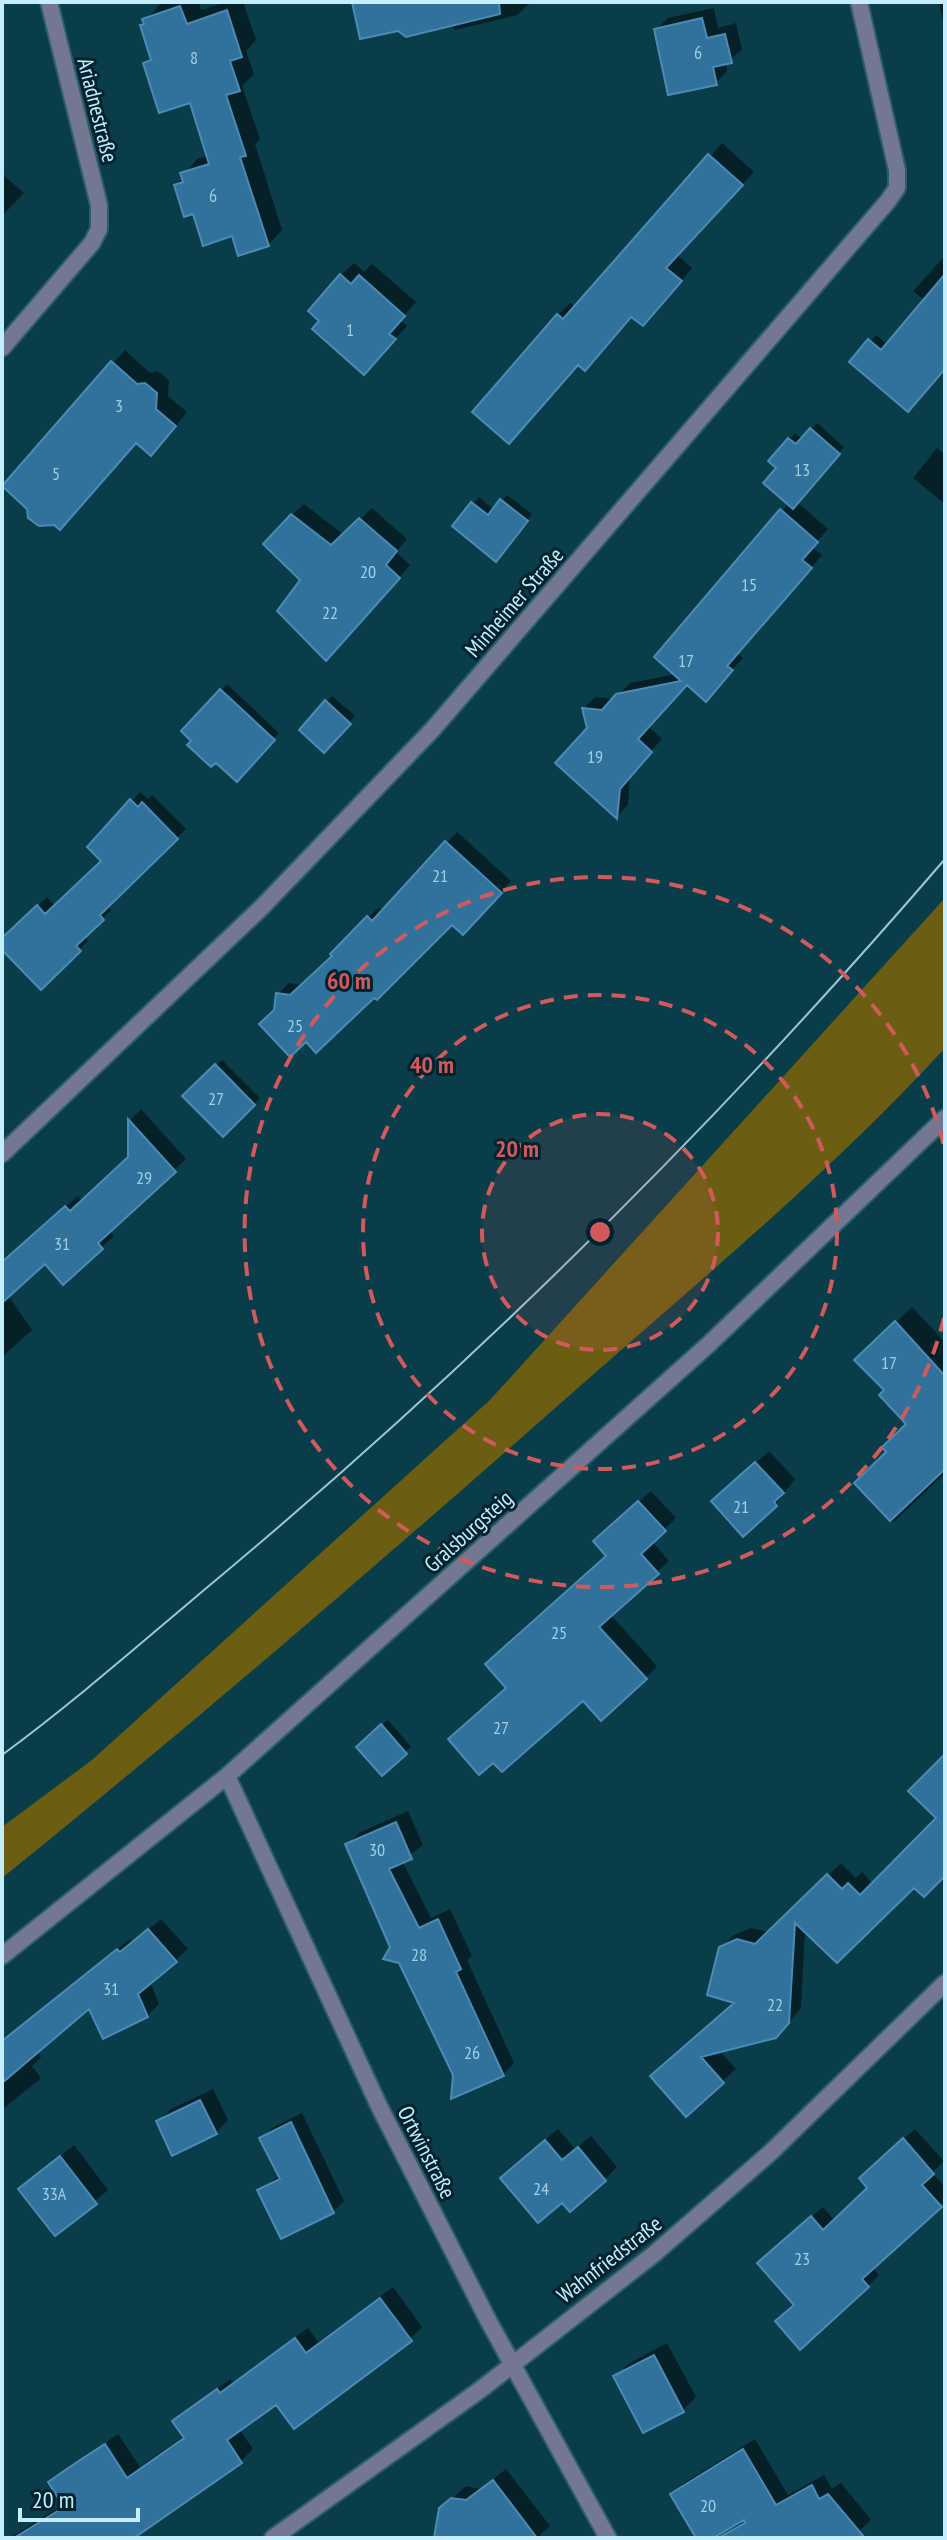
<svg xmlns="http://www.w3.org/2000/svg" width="947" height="2540" font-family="'PT Sans Narrow',sans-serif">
	<rect width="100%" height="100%" fill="#0a3d4a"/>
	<path fill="#6b5e13" d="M945 898V1048C833 1170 704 1277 579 1387 390 1554 199 1719 2 1878V1827L92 1760 490 1400Z"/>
	<path fill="#0007" d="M167 2H199L201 10 226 2H243L256 40 246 51 254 74 242 86 260 139 255 144 282 230 268 245 234 234 195 212 176 185 197 159 209 155 191 101 145 63 152 56 142 26 159 5Z
		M354 2H530L518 15 454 30 453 23Z
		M939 2H945V30Z
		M714 8 718 28 736 23 742 50 726 62 727 71 716 83 656 30 668 18Z
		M722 143 754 172 677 255 692 268 655 312 632 315 597 356 558 315 570 303 576 308Z
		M2 174 24 193 2 216Z
		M942 259H945V351L852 361 876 335 888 345 925 301 913 291Z
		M354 263 364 272 372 264 416 302 400 320 407 326 377 359 322 321 341 275Z
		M125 350 150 373 158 371 169 380 168 396 187 412 164 441 113 363Z
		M817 423 844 447 797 502 828 529 812 547 822 555 737 653 743 658 717 687 687 683 648 726 662 739 630 775 628 805 617 816 584 708 595 697 614 699 630 683 676 674 788 503 779 467 771 460 795 433 802 439Z
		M937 448 945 454V504L913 478Z
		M507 495 532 514 501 553 454 526 479 497 494 510Z
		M304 504 344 535 372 508 407 539 396 552 410 565 338 647 303 580 292 515Z
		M227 684 279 733 236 779 184 731Z
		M332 696 355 716 324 750 301 730Z
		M140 792 148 799 152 795 186 829 108 906 111 910 84 936 88 941 41 987 2 947V941L47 897 55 906 104 861 90 847Z
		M457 832 511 881 473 922 452 923 276 1010 278 994 289 983 303 985 379 907 383 911Z
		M222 1060 260 1098 223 1134 185 1096Z
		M141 1109 186 1159 109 1230 114 1236 63 1282 45 1261 8 1295 32 1330 2 1357V1262L78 1196 83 1201 130 1157V1120Z
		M912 1307 945 1342V1473L894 1522 856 1483 888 1452 909 1423 886 1390 875 1342Z
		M769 1451 795 1479 775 1505 726 1489Z
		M651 1491 676 1518 652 1541 669 1561 610 1614 657 1666 646 1678 583 1698 508 1687 608 1555 607 1530Z
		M388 1720 411 1747 382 1773 358 1747Z
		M408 1811 423 1845 402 1861 431 1918 450 1909 472 1956 467 1960 514 2063 503 2075 455 2074 392 1947 347 1845 359 1833Z
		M945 1812V1873L805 1930 801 2008 788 2023 719 2050 736 2069 686 2114 653 2076 736 2002 721 1948 734 1935 751 1928 770 1932 841 1863 856 1878 862 1872 873 1884Z
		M161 1919 188 1949 150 1982 159 2004 147 2016 89 2006 37 2050 41 2057 32 2066 41 2078 2 2110V2041L130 1939 133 1942Z
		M213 2089 228 2120 216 2133 158 2121 171 2109Z
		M302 2113 344 2201 333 2212 260 2190 280 2175 262 2138 272 2128Z
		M558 2129 575 2149 591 2136 617 2167 604 2180 515 2165Z
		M915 2129 944 2161 932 2173 945 2187V2201L872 2267 879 2275 868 2286 796 2304 771 2252 823 2207 835 2221 870 2188 872 2167Z
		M74 2145 108 2190 56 2234 21 2189Z
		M393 2287 422 2327 410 2339 277 2402 239 2429 253 2449 241 2461 130 2538H10L64 2504 50 2482 118 2434 140 2467 185 2435 175 2421 230 2379 233 2382 308 2328 318 2342Z
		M667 2343 696 2397 683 2410 644 2431 616 2377 628 2364Z
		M755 2439 788 2495 824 2475 832 2489 841 2483 871 2520 852 2538H757L744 2518 709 2538H698L673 2494 684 2483Z
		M506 2469 550 2526 537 2538H445L441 2509 466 2486 480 2489Z"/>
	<path fill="#30729b" stroke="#4b8bb5" stroke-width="2" d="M352 2H499L500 14 406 37 398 31 360 39Z
		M180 6 187 24 227 10 242 57 230 61 240 91 226 95 246 156 240 157 269 246 238 256 232 236 203 246 193 214 184 217 174 185 183 182 180 173 209 164 190 103 159 113 143 63 151 60 140 25 144 24 142 19Z
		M702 18 707 38 725 34 732 63 713 67 717 85 668 95 654 29Z
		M708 154 743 185 666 268 682 281 643 326 631 317 585 371 578 365 509 444 472 412 557 314 563 319Z
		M340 274 351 284 359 275 405 316 389 334 396 339 364 375 312 329 319 321 308 311Z
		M945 274V369L908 412 849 362 868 339 881 350Z
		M111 361 137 384 145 383 157 393 156 409 176 426 151 456 136 443 60 530 54 525 39 526 28 518 27 509 2 486Z
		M810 428 840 454 793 509 763 483 776 468 768 461 788 438 796 444Z
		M500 499 528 521 496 562 452 526 471 502 488 515Z
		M780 509 818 542 802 560 812 568 727 666 733 670 706 702 687 685 638 739 652 752 620 789 617 819 555 763 587 728 582 708 602 710 616 694 681 681 654 657Z
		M291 514 331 545 359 518 397 551 386 565 400 578 326 661 277 611 300 580 263 544Z
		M220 689 275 740 237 782 216 763 211 767 187 745 191 741 181 731Z
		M325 700 351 724 324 753 299 730Z
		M130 799 138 807 142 802 178 839 100 915 104 920 76 946 81 951 41 990 2 950V938L37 905 45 914 101 861 87 847Z
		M445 841 502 893 463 935 452 925 377 1000 374 998 316 1053 306 1042 290 1057 259 1024 274 1010 276 993 290 995 332 956 330 954 367 916 372 921Z
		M215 1064 255 1105 223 1137 182 1096Z
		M128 1119 176 1172 98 1243 103 1249 63 1285 45 1264 2 1303V1262L65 1206 70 1211 128 1157Z
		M895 1321 945 1376V1469L890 1521 854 1483 886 1452 882 1447 906 1424 879 1395 884 1390 854 1360Z
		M755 1462 784 1493 774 1502 777 1506 743 1537 711 1501Z
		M638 1501 666 1531 641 1554 659 1574 599 1627 647 1679 601 1721 583 1701 502 1772 493 1763 479 1775 448 1739 506 1688 485 1664 606 1556 593 1541Z
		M381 1724 407 1754 382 1776 356 1747Z
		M945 1754V1876L924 1897 914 1888 837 1963 795 1923 789 2023 776 2038 701 2057 724 2083 686 2117 650 2076 734 2003 707 1995 719 1947 737 1939 755 1944 827 1874 842 1889 848 1883 860 1895 936 1818 908 1791Z
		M396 1822 412 1859 389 1869 419 1928 438 1919 461 1969 456 1972 504 2076 451 2099 453 2075 399 1963 383 1959 390 1947 345 1844Z
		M148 1929 177 1962 138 1994 148 2017 103 2039 89 2009 2 2083V2041L117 1949 120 1952Z
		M200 2100 217 2134 172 2156 156 2121Z
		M291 2122 334 2213 281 2239 257 2190 280 2179 259 2138Z
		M903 2138 934 2174 922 2185 942 2207 862 2279 869 2287 800 2350 775 2321 794 2305 757 2263 811 2216 823 2230 867 2188 859 2178Z
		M545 2140 562 2160 578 2147 606 2181 570 2212 562 2203 538 2223 500 2178Z
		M60 2156 97 2204 55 2236 18 2189Z
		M380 2298 412 2341 294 2429 276 2405 227 2440 242 2463 134 2538H14L64 2507 48 2482 77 2462 105 2444 127 2478 184 2438 172 2421 217 2389 220 2393 295 2338 306 2353Z
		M654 2355 684 2412 643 2433 613 2376Z
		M743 2449 776 2505 812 2485 819 2499 828 2494 865 2538H718L745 2523 744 2520 713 2538H696L670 2494Z
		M493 2480 537 2538H434L439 2508 451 2498 466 2500Z"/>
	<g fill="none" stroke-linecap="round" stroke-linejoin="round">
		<defs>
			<path id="minor" d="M2 348 92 243 99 229V205L49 2
				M2 1154 262 907 433 729 888 201 897 188V170L859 2
				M227 1776 379 2106 488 2320 608 2538
				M2 1956 227 1776 709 1344 945 1118
				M273 2538 480 2390 654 2254 770 2153 945 1983"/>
		</defs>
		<use href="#minor" stroke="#2c5d6a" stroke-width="20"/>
		<use href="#minor" stroke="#737792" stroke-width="16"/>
		<path stroke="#9bc6d4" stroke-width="2" d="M2 1755C74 1702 141 1643 210 1585 474 1365 721 1120 945 859"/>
	</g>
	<circle cx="600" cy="1232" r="118" fill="#d25a5d" fill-opacity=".12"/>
	<g fill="none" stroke="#d25a5d" stroke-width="4" stroke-dasharray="14 10">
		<circle cx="600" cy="1232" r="118"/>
		<circle cx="600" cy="1232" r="237"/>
		<path d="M944 1318A355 355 0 1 1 944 1146"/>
	</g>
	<g text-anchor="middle" stroke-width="6" stroke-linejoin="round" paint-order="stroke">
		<g font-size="18" fill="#a0cfe4">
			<text x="698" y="59">6</text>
			<text x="194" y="64">8</text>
			<text x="213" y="202">6</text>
			<text x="350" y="336">1</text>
			<text x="119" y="412">3</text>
			<text x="802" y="476">13</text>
			<text x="56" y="480">5</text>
			<text x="368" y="578">20</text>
			<text x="749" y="591">15</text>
			<text x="330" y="619">22</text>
			<text x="686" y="667">17</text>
			<text x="595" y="763">19</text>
			<text x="440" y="882">21</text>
			<text x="295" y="1032">25</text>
			<text x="216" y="1105">27</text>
			<text x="144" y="1184">29</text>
			<text x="62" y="1250">31</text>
			<text x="889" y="1369">17</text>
			<text x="741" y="1513">21</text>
			<text x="559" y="1639">25</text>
			<text x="501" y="1734">27</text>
			<text x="377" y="1856">30</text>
			<text x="419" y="1961">28</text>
			<text x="111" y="1995">31</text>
			<text x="775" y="2011">22</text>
			<text x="472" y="2059">26</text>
			<text x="541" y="2195">24</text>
			<text x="54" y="2200">33A</text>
			<text x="802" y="2265">23</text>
			<text x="708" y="2512">20</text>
		</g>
		<g font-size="22" fill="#c5eefc" stroke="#00232d">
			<text transform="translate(98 110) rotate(76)" y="8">Ariadnestraße</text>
			<text transform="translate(514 602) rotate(-49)" y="8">Minheimer Straße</text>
			<text transform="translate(468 1531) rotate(-42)" y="8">Gralsburgsteig</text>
			<text transform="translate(427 2152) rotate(63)" y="8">Ortwinstraße</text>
			<text transform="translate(609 2259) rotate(-38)" y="8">Wahnfriedstraße</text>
		</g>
	</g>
	<circle cx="600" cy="1232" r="12" fill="#d25a5d" stroke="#00232d" stroke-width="4"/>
	<g font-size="24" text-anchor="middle" font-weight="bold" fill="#d25a5d" stroke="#00232d" stroke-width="6" stroke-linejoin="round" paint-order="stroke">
		<text x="349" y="989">60 m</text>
		<text x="432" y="1073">40 m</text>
		<text x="517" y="1157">20 m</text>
	</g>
	<rect width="947" height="2540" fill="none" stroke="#c5eefc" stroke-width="8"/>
	<path d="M20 2508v12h118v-12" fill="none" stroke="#c5eefc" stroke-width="4"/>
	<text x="32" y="2508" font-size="24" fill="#c5eefc" stroke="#00232d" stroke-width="6" paint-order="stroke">20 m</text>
</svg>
